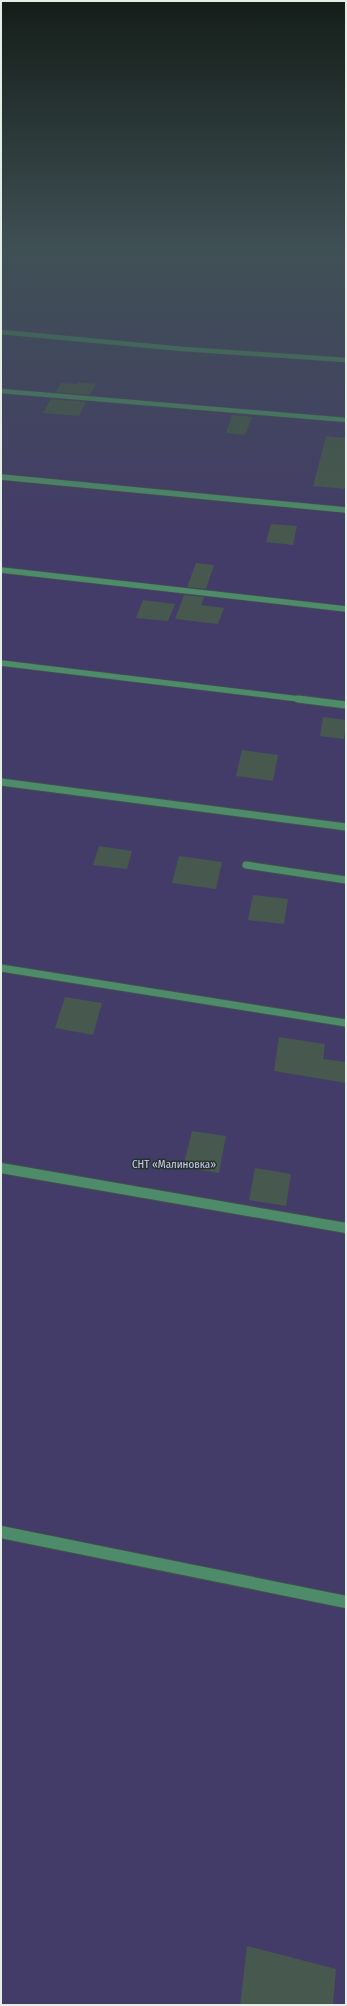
<svg xmlns="http://www.w3.org/2000/svg" width="347" height="2006" font-family="'Fira Sans Condensed',sans-serif">
	<rect width="100%" height="100%" fill="#24342b"/>
	<path fill="#443c68" d="M1 251H346V2005H1Z"/>
	<path fill="#47584e" d="M78 382 96 384 90 395 55 392 61 383 77 384Z
		M51 399 86 402 79 416 43 413Z
		M232 415 252 417 245 435 226 433Z
		M326 436 346 438V489L313 486Z
		M271 524 297 526 293 545 266 542Z
		M196 563 214 565 206 589 187 587Z
		M184 595 204 597 201 605 224 608 218 624 175 619Z
		M143 600 175 604 168 621 136 618Z
		M323 717 346 720 344 739 320 736Z
		M242 750 278 755 273 781 236 776Z
		M99 846 132 851 127 869 93 865Z
		M179 856 222 862 216 889 172 883Z
		M253 895 288 899 284 924 248 920Z
		M65 997 102 1003 93 1035 55 1028Z
		M279 1037 325 1044 323 1059 346 1062V1083L274 1071Z
		M192 1131 226 1136 219 1173 183 1167Z
		M255 1168 291 1174 286 1206 249 1200Z
		M247 1946 336 1969 333 2005H240Z"/>
	<g fill="none" stroke-linecap="round" stroke-linejoin="round">
		<defs>
			<path id="service" d="M246 865 346 880"/>
			<path id="minor-far4" d="M1 332 183 349 346 360
				M1 391 346 420"/>
			<path id="minor-far3" d="M1 477 346 510
				M1 570 346 609
				M1 663 307 700"/>
			<path id="minor-far2" d="M298 699 346 705
				M1 782 346 827
				M1 968 346 1023"/>
			<path id="minor-far1" d="M1 1168 346 1228"/>
			<path id="minor" d="M1 1532 346 1602"/>
		</defs>
		<use href="#service" stroke="#435249" stroke-width="9"/>
		<use href="#minor-far4" stroke="#435249" stroke-width="5.5"/>
		<use href="#minor-far3" stroke="#435249" stroke-width="7"/>
		<use href="#minor-far2" stroke="#435249" stroke-width="9"/>
		<use href="#minor-far1" stroke="#435249" stroke-width="12"/>
		<use href="#minor" stroke="#435249" stroke-width="14"/>
		<use href="#service" stroke="#4e8b6b" stroke-width="7"/>
		<use href="#minor-far4" stroke="#4e8b6b" stroke-width="4.5"/>
		<use href="#minor-far3" stroke="#4e8b6b" stroke-width="5.5"/>
		<use href="#minor-far2" stroke="#4e8b6b" stroke-width="7"/>
		<use href="#minor-far1" stroke="#4e8b6b" stroke-width="10"/>
		<use href="#minor" stroke="#4e8b6b" stroke-width="12"/>
	</g>
	<linearGradient id="sky" x2="0" y2="1"><stop stop-color="#141d18"/><stop offset="0.47" stop-color="#3f5055"/><stop offset="1" stop-color="#3f5055" stop-opacity="0"/></linearGradient>
	<rect width="347" height="532" fill="url(#sky)"/>
	<g text-anchor="middle" stroke-width="3" stroke-linejoin="round" paint-order="stroke">
		<g font-size="11" fill="#d2cdf8" stroke="#24342b">
			<text x="174" y="1168">СНТ «Малиновка»</text>
		</g>
	</g>
	<rect width="347" height="2006" fill="none" stroke="#e3eee7" stroke-width="4"/>
</svg>
